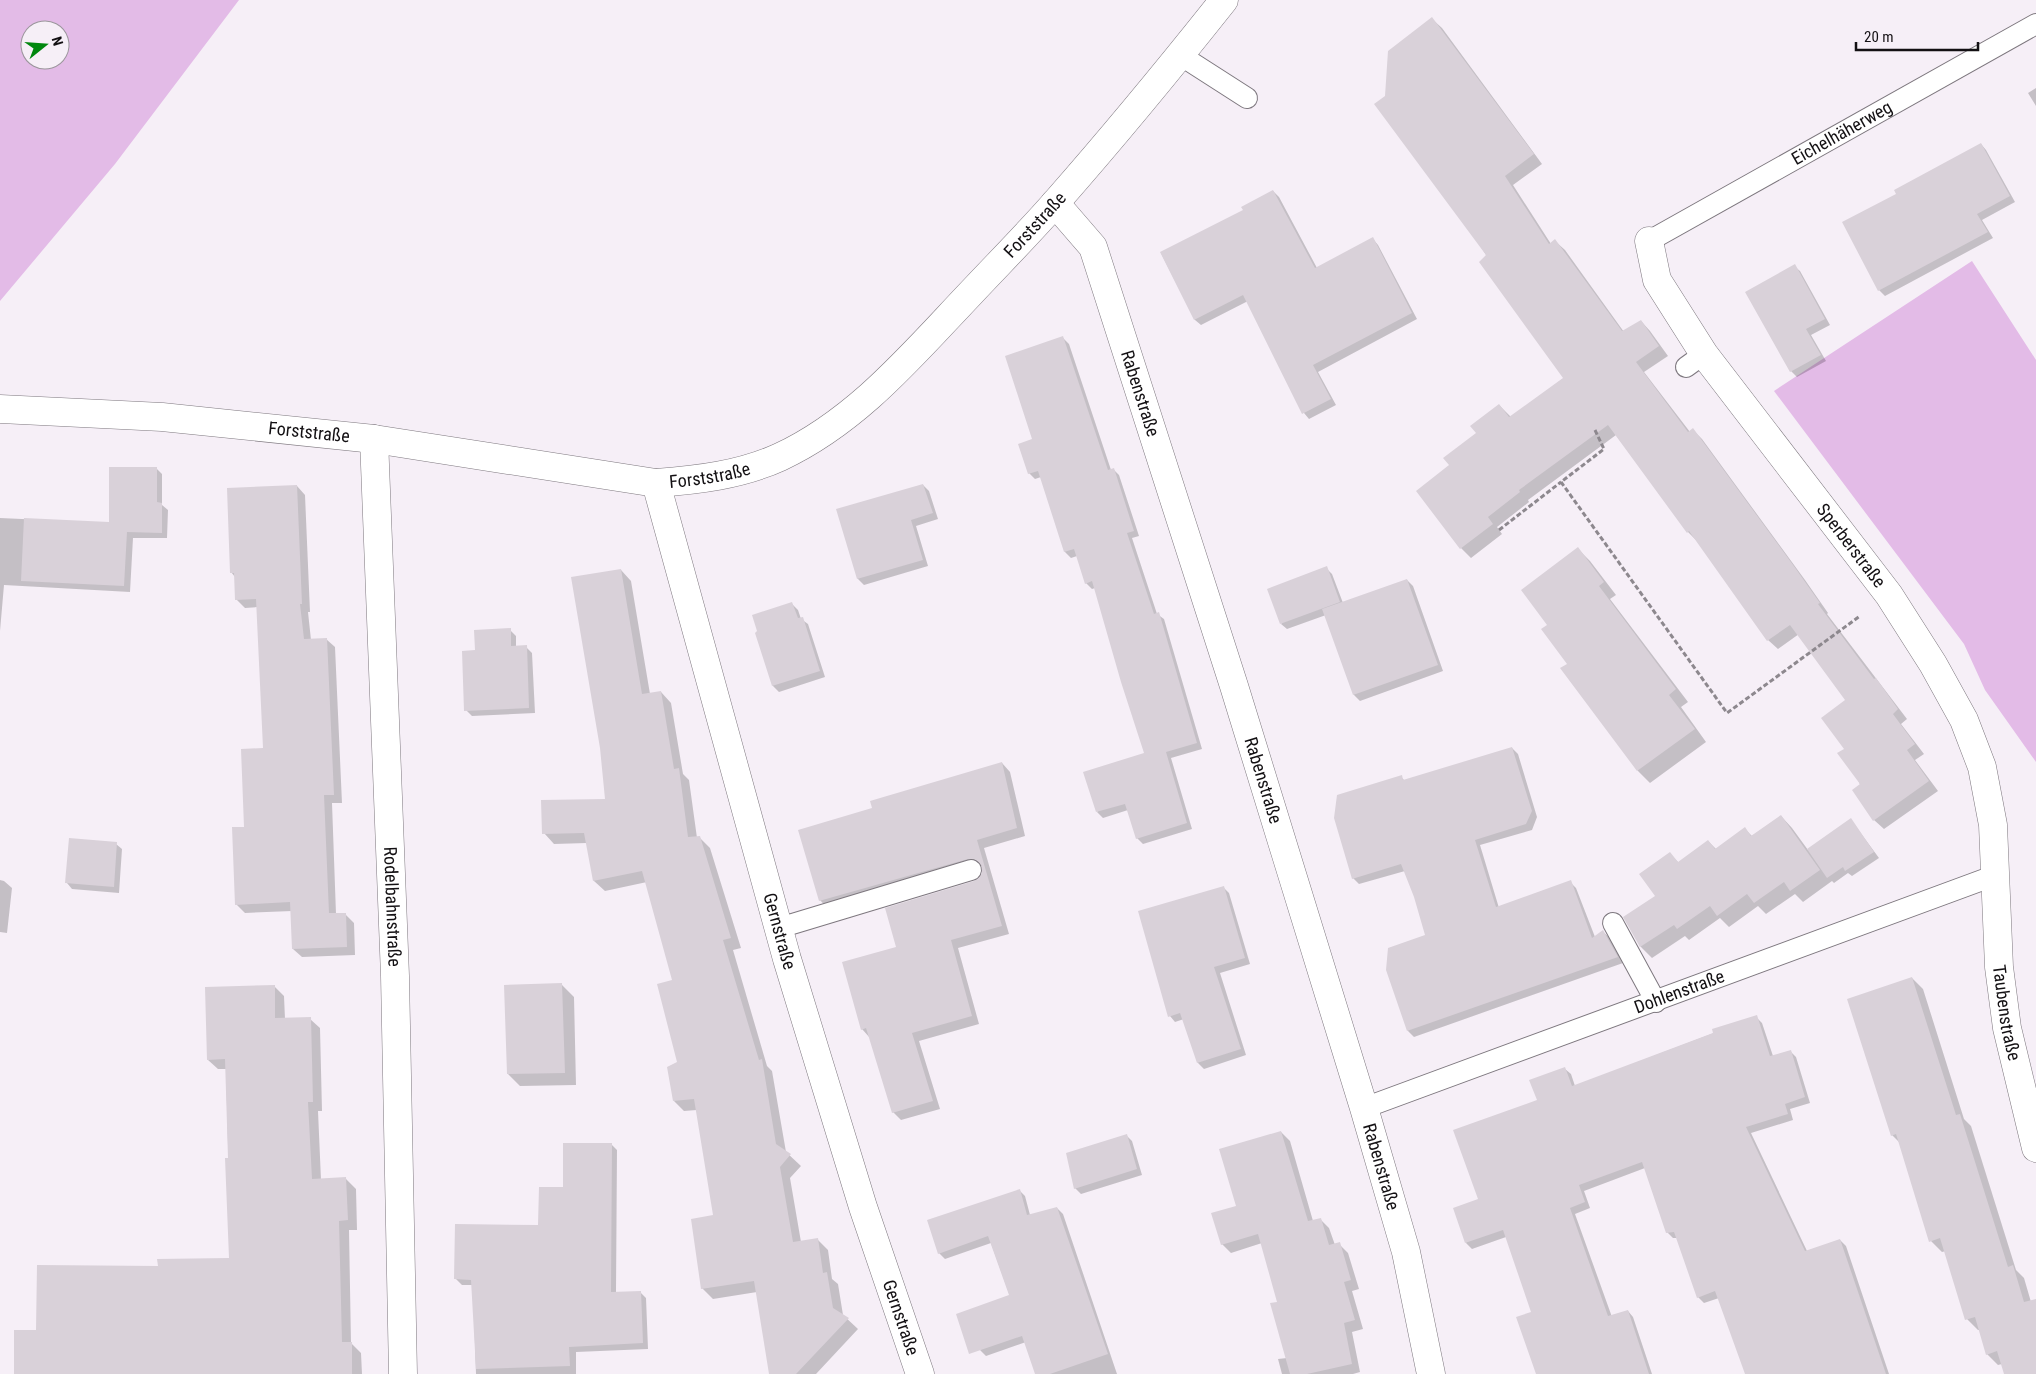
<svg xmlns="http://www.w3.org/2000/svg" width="2036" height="1374" font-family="'Roboto Condensed',sans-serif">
	<rect width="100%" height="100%" fill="#f6eff7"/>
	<path fill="#e3bbe7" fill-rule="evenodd" d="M0 0H239L115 164 0 301ZM30 30H60V60H30Z
		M1972 261 2036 360V762L1985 690 1964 644 1774 391Z"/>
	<path fill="#0003" d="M1432 19 1442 28 1542 164 1513 185 1551 244 1555 241 1565 250 1624 332 1641 321 1650 331 1668 356 1644 372 1690 432 1693 430 1702 439 1805 580 1828 613 1827 614 1907 719 1901 724 1924 754 1915 760 1938 791 1884 829 1874 820 1846 749 1847 700 1799 634 1778 649 1768 640 1697 541 1688 532 1616 435 1528 500 1529 502 1497 527 1502 534 1471 558 1461 548 1418 491 1451 465 1478 434 1499 405 1511 417 1564 378 1386 97Z
		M2036 88V106L2028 93Z
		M1981 144 1986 150 2015 202 1982 220 1993 238 1885 296 1879 290 1898 194Z
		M1273 191 1279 197 1317 268 1373 239 1378 245 1417 319 1318 372 1336 405 1309 419 1304 413 1248 301 1201 325 1195 320 1161 253 1245 211Z
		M1794 266 1800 271 1830 325 1811 335 1826 361 1797 377 1791 371Z
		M1063 338 1069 344 1111 470 1113 469 1119 475 1139 536 1132 538 1157 614 1164 619 1202 749 1171 758 1192 829 1143 844 1137 838 1128 810 1103 818 1097 812 1146 754 1095 588 1092 589 1086 583 1077 556 1071 558 1065 552 1041 477 1035 479 1029 473 1034 440Z
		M156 468 162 474V505L168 510 167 538H133L130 592 4 585 0 631V518L111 523Z
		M923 485 929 491 938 519 916 526 928 566 864 585 858 579 838 510Z
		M297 486 305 495 310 612H308L311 640 326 639 335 647 342 803H332L336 914H345L354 923 355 955 302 957 293 949 292 911 245 913 236 904 264 749 258 607 245 608 236 599 235 577 231 572Z
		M1578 549 1590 561 1616 595 1610 599 1688 702 1681 707 1706 742 1650 783 1638 771 1568 664 1549 625Z
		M1326 568 1332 574 1343 603 1407 580 1413 586 1443 671 1360 701 1354 695 1326 615 1287 629 1281 624Z
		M621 570 631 581 650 694 661 692 671 703 683 774 689 780 697 838 699 837 710 848 741 948 733 950 767 1066 772 1071 786 1152 801 1166 790 1178 801 1242 817 1239 828 1250 832 1279 838 1284 843 1315 858 1329 816 1374H771L757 1292 713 1299 702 1288 714 1216 697 1110 684 1111 674 1101 678 1062 673 981 647 882 605 891 594 881 587 843 554 844 544 833 606 800Z
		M792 604 798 610 801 619 808 624 825 677 779 692 773 686 756 633Z
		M510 630 516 636V647H526L532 653 535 713 472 716 466 710 476 652Z
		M1512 748 1518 754 1537 817 1532 830 1480 845 1499 908 1570 882 1576 888 1595 937 1603 932 1609 937 1623 963 1414 1037 1408 1031 1388 970 1426 936 1415 896 1405 871 1359 884 1353 878 1401 777 1405 781Z
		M1002 763 1010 772 1025 836 984 848 1009 934 958 948 979 1024 919 1041 940 1109 901 1120 893 1112 870 1038 862 1029 897 948 975 883 984 873 983 866H976L828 909 820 900 874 809Z
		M1781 816 1792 828 1808 850 1851 820 1879 858 1852 876 1848 873 1834 883 1832 881 1803 902 1795 894 1766 914 1758 906 1729 927 1720 918 1689 940 1685 936 1652 958 1641 947 1625 917 1656 897 1670 854 1679 863 1708 841 1716 849 1745 829 1752 836Z
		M116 844 122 849 119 893 72 889 67 883Z
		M0 880 4 881 12 888 7 933 0 932Z
		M1223 887 1229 893 1250 964 1220 973 1246 1055 1204 1069 1198 1063 1184 1019 1175 1022 1170 1016Z
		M1912 978 1923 989 1964 1119 1971 1126 2016 1270 2024 1278 2031 1302 2036 1304V1374H2005L2002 1364 1998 1365 1987 1354 1980 1330H1978L1967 1319 1946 1251 1942 1252 1931 1241 1900 1143 1892 1135Z
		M562 985 574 997 576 1085 520 1086 508 1074Z
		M274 986 284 996 285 1019H310L320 1028 322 1111H318L321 1180 346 1179 356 1189 357 1230H349L351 1343 361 1353 362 1374H15L38 1332 159 1267 231 1259 226 1069H218L208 1060Z
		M1756 1017 1762 1023 1773 1056 1790 1051 1796 1057 1810 1103 1790 1109 1793 1120 1751 1133 1807 1251 1840 1240 1846 1246 1889 1374H1746L1719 1298 1704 1303 1698 1297 1677 1238H1673L1667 1232 1645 1168 1584 1191 1590 1208 1575 1214 1612 1317 1628 1311 1633 1317 1652 1374H1561L1506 1237 1472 1249 1466 1243 1479 1200 1538 1101 1565 1069 1571 1074 1575 1086Z
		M1281 1132 1290 1141 1313 1221 1320 1219 1329 1228 1335 1245 1339 1244 1348 1253 1359 1289 1352 1291 1363 1329 1352 1332 1360 1372 1353 1374H1282L1278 1359 1287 1358 1279 1303 1262 1243 1231 1253 1222 1244 1237 1207Z
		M1126 1135 1132 1141 1142 1175 1081 1194 1075 1188Z
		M611 1144 617 1150 616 1293 640 1292 646 1298 648 1349 576 1352V1374H476L473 1285H462L456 1279 540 1227 565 1189Z
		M1019 1190 1025 1196 1030 1215 1057 1208 1063 1214 1117 1374H1037L1026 1342 986 1356 980 1350 1010 1296 991 1243 945 1259 939 1253Z"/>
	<path fill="#d9d1d9" d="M1432 17 1534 154 1505 176 1549 244 1555 239 1622 331 1641 320 1659 346 1636 362 1688 432 1693 428 1796 569 1820 603 1818 604 1874 679 1876 678 1898 709 1893 714 1915 744 1907 750 1929 781 1873 821 1852 790 1860 784 1837 753 1844 749 1821 718 1845 700 1790 625 1767 641 1689 531 1687 533 1608 425 1519 490 1520 492 1488 517 1493 524 1460 549 1416 491 1449 465 1443 458 1476 433 1470 426 1499 404 1509 417 1563 378 1479 262 1486 255 1374 104 1385 96 1388 51Z
		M1981 143 2010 196 1977 214 1988 232 1878 291 1842 222 1896 194 1894 190Z
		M1273 190 1315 268 1373 237 1412 313 1313 365 1331 399 1302 414 1243 295 1194 320 1160 252 1243 210 1241 207Z
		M1795 264 1825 319 1806 329 1821 355 1790 372 1745 292Z
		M1063 336 1108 470 1114 468 1134 531 1127 533 1154 614 1159 612 1197 743 1166 752 1187 823 1136 839 1125 804 1096 812 1083 772 1144 753 1121 682 1092 581 1085 584 1074 549 1064 552 1038 471 1028 474 1018 444 1032 439 1005 356Z
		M109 467H157V502L162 503V533L127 532 124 586 21 581 24 518 109 522Z
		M923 484 933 513 911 520 923 560 857 579 836 509Z
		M297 485 302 604H300L304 639 327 638 334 795H324L329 913H346L347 947 292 949 290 902 235 905 232 827H244L241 749 263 748 256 599 235 600 234 573H230L227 488Z
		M1578 547 1604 582 1599 586 1676 689 1669 695 1695 729 1637 771 1560 668 1567 664 1541 629 1547 625 1521 590Z
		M1327 566 1340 602 1280 624 1267 589Z
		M621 569 642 694 661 691 674 769 679 768 688 837 700 836 731 938 723 940 759 1060 762 1059 776 1144 791 1154 780 1167 793 1242 818 1238 823 1273 827 1272 833 1308 849 1318 796 1374H769L754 1281 701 1289 691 1219 713 1215 694 1099 673 1101 667 1067 677 1062 657 984 672 980 642 871 593 881 584 833 542 834 541 800 605 799 600 748 571 577Z
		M1407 579 1438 665 1353 695 1322 609Z
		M792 602 798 618 803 617 820 671 772 686 755 633 757 631 752 615Z
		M511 628V646L527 645 529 708 464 711 462 651 475 650 474 630Z
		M1512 747 1532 811 1526 824 1475 840 1496 907 1571 880 1592 938 1603 930 1618 957 1407 1031 1386 970 1388 948 1425 935 1414 897 1401 864 1352 879 1334 818 1337 795 1402 775 1403 780Z
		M1002 762 1017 828 977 840 1002 926 951 940 972 1016 912 1033 933 1101 892 1113 866 1028 861 1030 842 962 896 947 885 908 974 881 979 878 982 873V866L974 859H968L819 901 798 830 872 808 870 801Z
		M1781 815 1820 870 1790 891 1784 882 1754 903 1747 894 1717 916 1710 906 1677 929 1674 925 1640 947 1623 917 1655 896 1639 874 1670 852 1678 862 1708 840 1715 849 1745 827 1751 836Z
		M1851 818 1874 852 1845 871 1843 867 1827 878 1807 849Z
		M69 838 117 842 114 887 65 883Z
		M1224 886 1245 958 1214 967 1241 1049 1197 1063 1180 1013 1168 1017 1138 911Z
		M1912 977 1956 1115 1960 1114 2008 1267 2013 1265 2024 1302 2036 1299V1374H2004L1997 1351 1986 1355 1975 1317 1965 1320 1940 1238 1929 1242 1896 1134 1891 1136 1847 999Z
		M562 983 565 1073 507 1074 504 985Z
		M275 985V1018L311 1017 313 1102H308L312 1179 346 1177 348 1220 339 1221 342 1342H352V1374H14V1330H36L37 1265 158 1266 157 1259 229 1258 225 1158H228L225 1059 207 1060 205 987Z
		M1757 1015 1770 1056 1791 1050 1805 1097 1785 1104 1788 1114 1746 1127 1805 1251 1840 1239 1886 1374H1745L1715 1291 1697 1298 1674 1232 1666 1233 1642 1162 1579 1185 1585 1202 1570 1208 1608 1316 1628 1310 1649 1374H1536L1516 1317 1531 1312 1503 1230 1465 1243 1453 1208 1478 1199 1453 1130 1537 1100 1529 1080 1565 1067 1572 1086 1713 1033 1712 1029Z
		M1281 1131 1308 1221 1321 1218 1329 1245 1340 1242 1351 1280 1344 1282 1355 1320 1344 1323 1352 1364 1307 1374H1290L1270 1303 1277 1302 1258 1234 1221 1245 1211 1213 1236 1206 1219 1149Z
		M1127 1134 1137 1169 1074 1189 1066 1153Z
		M563 1143H612L611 1292 641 1291 643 1343 569 1347 570 1366 476 1369 471 1280 454 1279 455 1224 538 1225 539 1187H563Z
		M1020 1189 1027 1215 1057 1207 1108 1354 1050 1374H1035L1022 1336 969 1354 956 1314 1009 1295 988 1236 938 1254 927 1220Z"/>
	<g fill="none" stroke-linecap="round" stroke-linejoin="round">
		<defs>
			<g id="lane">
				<path d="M1180 55 1247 98"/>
				<path id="s1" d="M1649 241 2036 24"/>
				<path d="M1686 367 1704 354"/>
				<path d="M1613 923 1656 1002"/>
				<path d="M779 928 971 870"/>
				<path id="s2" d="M1364 1108 1996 875"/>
			</g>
			<g id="street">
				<path id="s3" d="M1055 203 1093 247 1234 686 1364 1108 1406 1252 1431 1374"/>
				<path id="s4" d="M1649 241 1657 280 1704 354 1889 595 1933 664 1964 720 1982 767 1993 825 1999 967 2007 1028 2036 1148"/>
				<path id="s5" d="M0 409 162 417 374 439 656 483C697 480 741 475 780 457 857 421 912 355 969 295 998 264 1028 234 1056 202 1114 136 1170 68 1224 0"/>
				<path id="s6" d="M374 439 395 976 403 1374"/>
				<path id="s7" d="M656 483 787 959 863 1207 920 1374"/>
			</g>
		</defs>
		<use href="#lane" stroke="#7e787f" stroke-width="22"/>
		<use href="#street" stroke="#7e787f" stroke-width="29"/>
		<path stroke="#8d888e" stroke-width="3" stroke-dasharray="5 2.5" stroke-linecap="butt" d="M1595 430 1604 449 1561 482 1727 713 1860 616
			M1499 530 1561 482"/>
		<use href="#lane" stroke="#fff" stroke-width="20"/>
		<use href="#street" stroke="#fff" stroke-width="28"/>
	</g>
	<g text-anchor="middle" stroke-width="4.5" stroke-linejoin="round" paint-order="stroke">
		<g font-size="18" fill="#131013" stroke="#f6eff7">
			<text dy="6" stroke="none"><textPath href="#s1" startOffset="221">Eichelhäherweg</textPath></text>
			<text dy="6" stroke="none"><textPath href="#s5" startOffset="1135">Forststraße</textPath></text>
			<text dy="6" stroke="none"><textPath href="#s3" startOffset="212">Rabenstraße</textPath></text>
			<text dy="6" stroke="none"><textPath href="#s5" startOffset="310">Forststraße</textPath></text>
			<text dy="6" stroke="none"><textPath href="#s5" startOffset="715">Forststraße</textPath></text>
			<text dy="6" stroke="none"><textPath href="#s4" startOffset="369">Sperberstraße</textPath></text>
			<text dy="6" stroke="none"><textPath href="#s3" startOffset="618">Rabenstraße</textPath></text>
			<text dy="6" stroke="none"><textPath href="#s6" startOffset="468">Rodelbahnstraße</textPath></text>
			<text dy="6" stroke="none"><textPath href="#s7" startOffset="465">Gernstraße</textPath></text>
			<text dy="6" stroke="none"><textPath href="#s2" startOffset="336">Dohlenstraße</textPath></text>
			<text dy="6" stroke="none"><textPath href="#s4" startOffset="875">Taubenstraße</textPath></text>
			<text dy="6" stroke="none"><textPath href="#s3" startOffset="1022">Rabenstraße</textPath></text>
			<text dy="6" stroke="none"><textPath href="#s7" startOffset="870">Gernstraße</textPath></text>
		</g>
	</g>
	<g transform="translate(45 45) rotate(73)"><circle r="24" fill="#f6eff7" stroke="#9b969c"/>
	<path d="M0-4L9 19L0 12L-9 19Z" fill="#00870e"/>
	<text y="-8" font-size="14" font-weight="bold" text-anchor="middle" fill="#131013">N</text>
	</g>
	<path d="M1856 42v8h122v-8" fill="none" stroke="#131013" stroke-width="2.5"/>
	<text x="1864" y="42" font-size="15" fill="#131013" stroke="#f6eff7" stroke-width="4" paint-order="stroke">20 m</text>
</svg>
